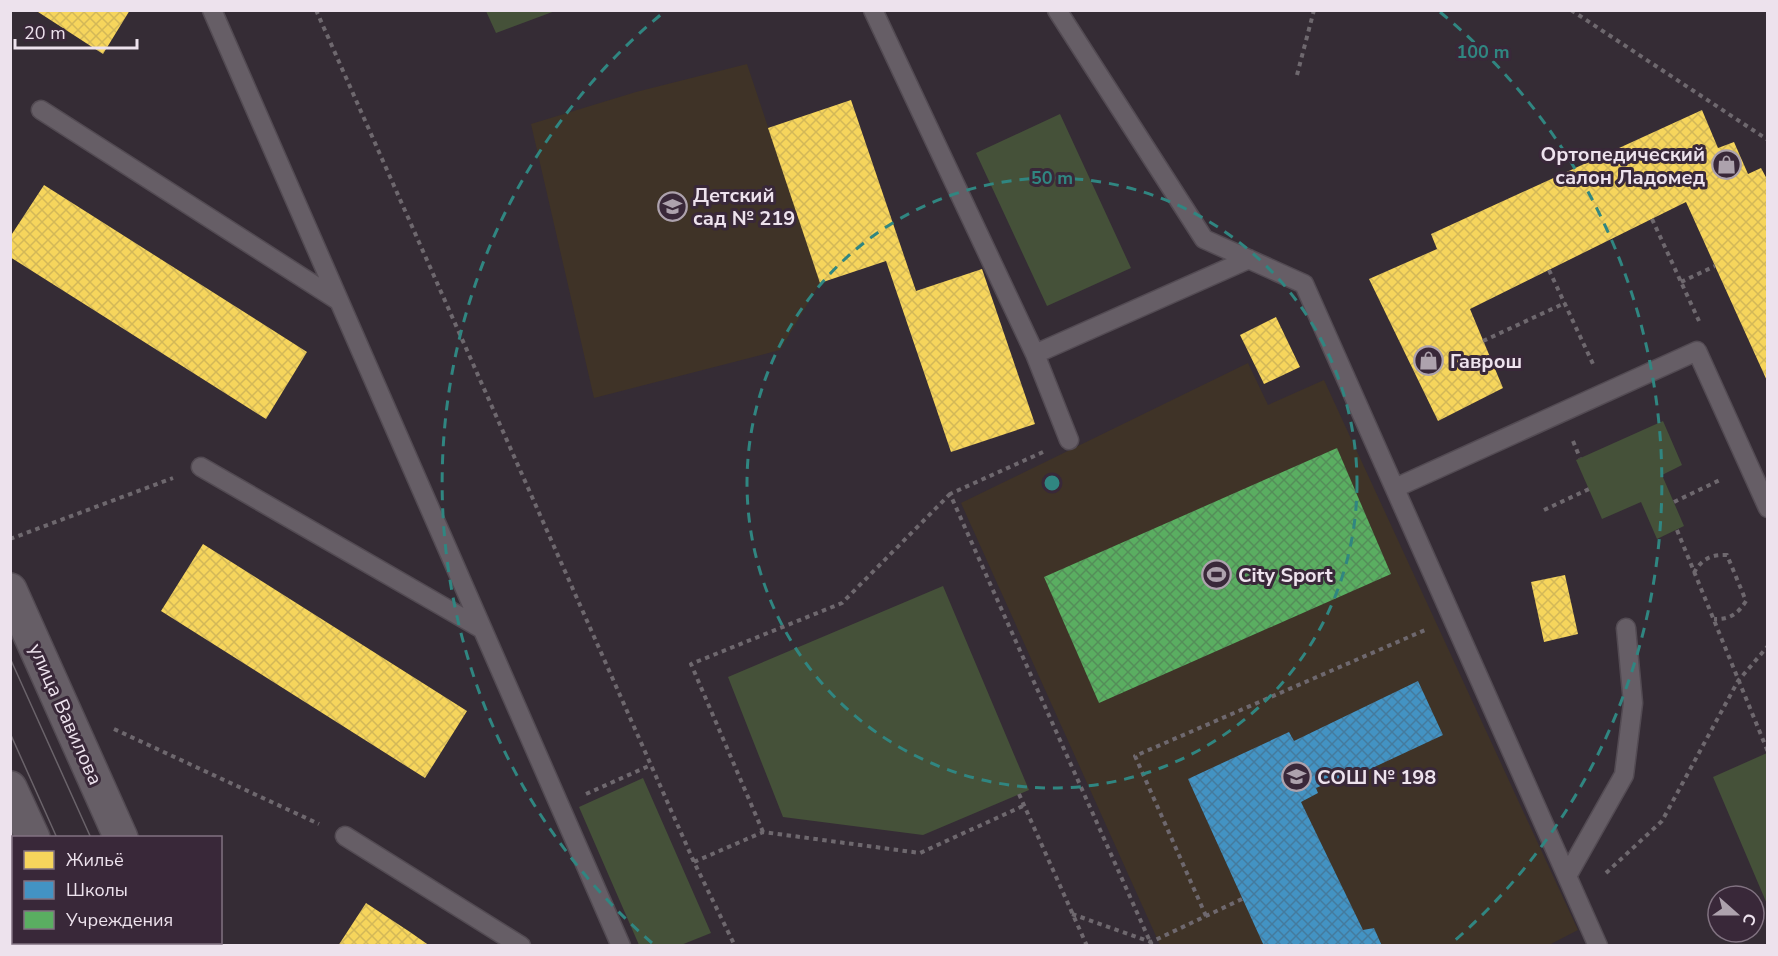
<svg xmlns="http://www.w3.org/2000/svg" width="1778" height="956" font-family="'Nunito Sans',sans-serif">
	<defs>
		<pattern id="industrial-grid" width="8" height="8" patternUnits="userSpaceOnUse" patternTransform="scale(1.5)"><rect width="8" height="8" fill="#412e42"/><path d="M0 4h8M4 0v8" fill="none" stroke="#5d4c5e"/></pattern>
		<pattern id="homes-cross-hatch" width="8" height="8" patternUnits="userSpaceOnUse" patternTransform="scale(1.5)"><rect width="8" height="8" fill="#f6d55c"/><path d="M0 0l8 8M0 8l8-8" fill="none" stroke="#d3b858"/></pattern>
		<pattern id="schools-cross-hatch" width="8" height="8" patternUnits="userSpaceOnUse" patternTransform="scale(1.5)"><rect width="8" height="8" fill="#4393c3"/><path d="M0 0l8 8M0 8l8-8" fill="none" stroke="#447b9e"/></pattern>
		<pattern id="public-cross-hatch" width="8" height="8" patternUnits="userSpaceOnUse" patternTransform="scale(1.5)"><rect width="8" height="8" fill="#5aae61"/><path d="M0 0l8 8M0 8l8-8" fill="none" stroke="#548e59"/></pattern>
	</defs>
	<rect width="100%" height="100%" fill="#352c35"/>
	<path fill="url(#industrial-grid)" d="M11 881 14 888V942L37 943 39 945H11Z"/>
	<path fill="#3f3327" d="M747 64 820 283 780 350 594 398 531 124 636 92Z
		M1248 363 1268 405 1324 380 1578 930 1547 946 1160 945 961 503Z"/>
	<path fill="#455139" d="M486 11H555L496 33Z
		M1060 114 1131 268 1047 306 976 153Z
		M1663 421 1682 465 1662 475 1684 526 1657 539 1641 502 1602 519 1576 460Z
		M943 586 1029 790 923 835 783 817 728 677Z
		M1767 753V904L1713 777Z
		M643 778 711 933 681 945H639L579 807Z"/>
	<path fill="url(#homes-cross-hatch)" d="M35 10H130L103 54Z
		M851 100 916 291 982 269 1035 424 951 452 886 261 820 283 768 128Z
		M1702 110 1718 148 1734 142 1748 174 1761 168 1768 181V383L1686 202 1470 309 1503 388 1438 421 1369 279 1437 249 1431 234Z
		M44 185 307 352 266 419 10 257V237Z
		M1276 317 1300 367 1264 384 1240 335Z
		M203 544 467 711 425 778 161 611Z
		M1565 575 1578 634 1544 642 1531 582Z
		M366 903 410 932 430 946H338Z"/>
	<path fill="url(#schools-cross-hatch)" d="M1418 681 1443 735 1353 777 1351 773 1316 788 1318 793 1301 802 1363 930 1374 928 1382 946H1264L1188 779 1289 732 1294 741Z"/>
	<path fill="url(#public-cross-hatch)" d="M1337 448 1391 574 1099 703 1044 577Z"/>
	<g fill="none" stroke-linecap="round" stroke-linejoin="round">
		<defs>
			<path id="service" d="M212 10 621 946
				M873 10 1035 354
				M1057 10 1204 239 1304 284 1598 946
				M41 110 339 301
				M1069 440 1035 354 1249 259
				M201 467 482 629
				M1395 488 1697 351 1768 508
				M345 836 521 946
				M1567 876 1624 775 1633 703 1626 628"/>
			<path id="secondary" d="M10 590 121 838
				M10 788 33 838
				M80 942 81 946
				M168 942 170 946"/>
		</defs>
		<use href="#service" stroke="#534b53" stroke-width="21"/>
		<use href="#secondary" stroke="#534b53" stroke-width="36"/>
		<path stroke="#6e686e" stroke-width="4" stroke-dasharray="4.5 4.5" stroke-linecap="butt" d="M316 10 694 862 735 946
			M1571 10 1768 140
			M1297 75 1314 10
			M1652 219 1699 321
			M1549 270 1593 364
			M1681 282 1715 266
			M1483 341 1565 303
			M1573 441 1580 458
			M1043 452 950 494 1152 946
			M1674 502 1722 479
			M1544 510 1589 489
			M1677 530 1768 752
			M10 539 173 478
			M1694 573C1701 559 1712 554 1727 555L1746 601C1738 614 1729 620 1714 619
			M114 729 319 824
			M586 794 651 765
			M1019 794 1087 946
			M763 832 691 664 842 603 950 494
			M694 862 763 832 920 853 1023 806
			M1606 873 1662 821 1738 681 1768 646
			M10 909 14 916
			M1072 914 1151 942 1242 899
			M1206 916 1135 756 1425 630
			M25 942 26 946"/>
		<use href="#service" stroke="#665e66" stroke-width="18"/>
		<use href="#secondary" stroke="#665e66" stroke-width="33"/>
		<path stroke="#6a636a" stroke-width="1.5" d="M10 658 91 838
			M10 733 57 838
			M104 942 106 946
			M138 942 139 946"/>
	</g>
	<g fill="none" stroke="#308681" stroke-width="3" stroke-dasharray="10 8">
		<circle cx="1052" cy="483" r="305"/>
		<path d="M652 943A610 610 0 0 1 664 12M1440 12A610 610 0 0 1 1452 943"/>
	</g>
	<defs>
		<symbol id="shop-ring" viewBox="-11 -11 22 22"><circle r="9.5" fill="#392839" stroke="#ada2ad" stroke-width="1.5"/><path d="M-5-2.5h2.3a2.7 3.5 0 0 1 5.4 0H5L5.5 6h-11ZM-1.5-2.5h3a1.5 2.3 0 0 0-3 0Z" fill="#ada2ad"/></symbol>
		<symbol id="school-ring" viewBox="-11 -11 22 22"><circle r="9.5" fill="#392839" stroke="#ada2ad" stroke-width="1.5"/><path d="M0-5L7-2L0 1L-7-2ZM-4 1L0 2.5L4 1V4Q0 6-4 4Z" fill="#ada2ad"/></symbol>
		<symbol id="stadium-ring" viewBox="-11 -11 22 22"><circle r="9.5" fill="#392839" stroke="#ada2ad" stroke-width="1.5"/><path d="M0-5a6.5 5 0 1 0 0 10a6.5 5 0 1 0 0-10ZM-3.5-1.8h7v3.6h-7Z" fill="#ada2ad"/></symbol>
	</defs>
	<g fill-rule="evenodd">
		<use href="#shop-ring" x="1710" y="148" width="33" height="33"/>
		<use href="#school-ring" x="656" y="190" width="33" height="33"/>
		<use href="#shop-ring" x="1412" y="344" width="33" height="33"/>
		<use href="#stadium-ring" x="1200" y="558" width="33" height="33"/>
		<use href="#school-ring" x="1280" y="760" width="33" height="33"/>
	</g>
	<g text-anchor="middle" stroke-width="6" stroke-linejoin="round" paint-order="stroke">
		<g font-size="20" font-weight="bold" fill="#ede2ed" stroke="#392839" text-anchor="start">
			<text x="1705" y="161" text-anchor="end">Ортопедический<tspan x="1705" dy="23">салон Ладомед</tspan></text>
			<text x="693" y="202">Детский<tspan x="693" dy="23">сад № 219</tspan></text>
			<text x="1450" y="368">Гаврош</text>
			<text x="1238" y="582">City Sport</text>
			<text x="1317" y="784">СОШ № 198</text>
		</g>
		<g font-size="20" fill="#ede2ed" stroke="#392839">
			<text transform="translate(66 714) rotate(66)" y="7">улица Вавилова</text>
		</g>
	</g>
	<circle cx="1052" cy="483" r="9" fill="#308681" stroke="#392839" stroke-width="3"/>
	<g font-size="18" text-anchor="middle" font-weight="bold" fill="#308681" stroke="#392839" stroke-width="6" stroke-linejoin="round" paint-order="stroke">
		<text x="1483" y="58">100 m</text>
		<text x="1052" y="184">50 m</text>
	</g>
	<rect width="1778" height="956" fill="none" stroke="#ede2ed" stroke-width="24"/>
	<rect x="12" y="836" width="210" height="108" fill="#392839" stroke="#817281" stroke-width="1.5"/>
	<rect x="24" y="851" width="30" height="18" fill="#f6d55c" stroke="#817281" stroke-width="1.5"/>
	<text x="66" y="866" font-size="18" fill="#ede2ed">Жильё</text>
	<rect x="24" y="881" width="30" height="18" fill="#4393c3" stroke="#817281" stroke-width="1.5"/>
	<text x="66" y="896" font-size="18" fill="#ede2ed">Школы</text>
	<rect x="24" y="911" width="30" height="18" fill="#5aae61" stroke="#817281" stroke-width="1.5"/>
	<text x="66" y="926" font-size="18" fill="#ede2ed">Учреждения</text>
	<g transform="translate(1736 914) rotate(111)"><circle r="28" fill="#392839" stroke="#817281" stroke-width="1.5"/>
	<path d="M0-4.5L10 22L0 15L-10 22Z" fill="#ada2ad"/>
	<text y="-9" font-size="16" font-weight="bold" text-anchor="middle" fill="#ede2ed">С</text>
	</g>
	<path d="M15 39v9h122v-9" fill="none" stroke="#ede2ed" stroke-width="3"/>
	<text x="24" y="39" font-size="18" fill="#ede2ed" stroke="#392839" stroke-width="4.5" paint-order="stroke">20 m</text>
</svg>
